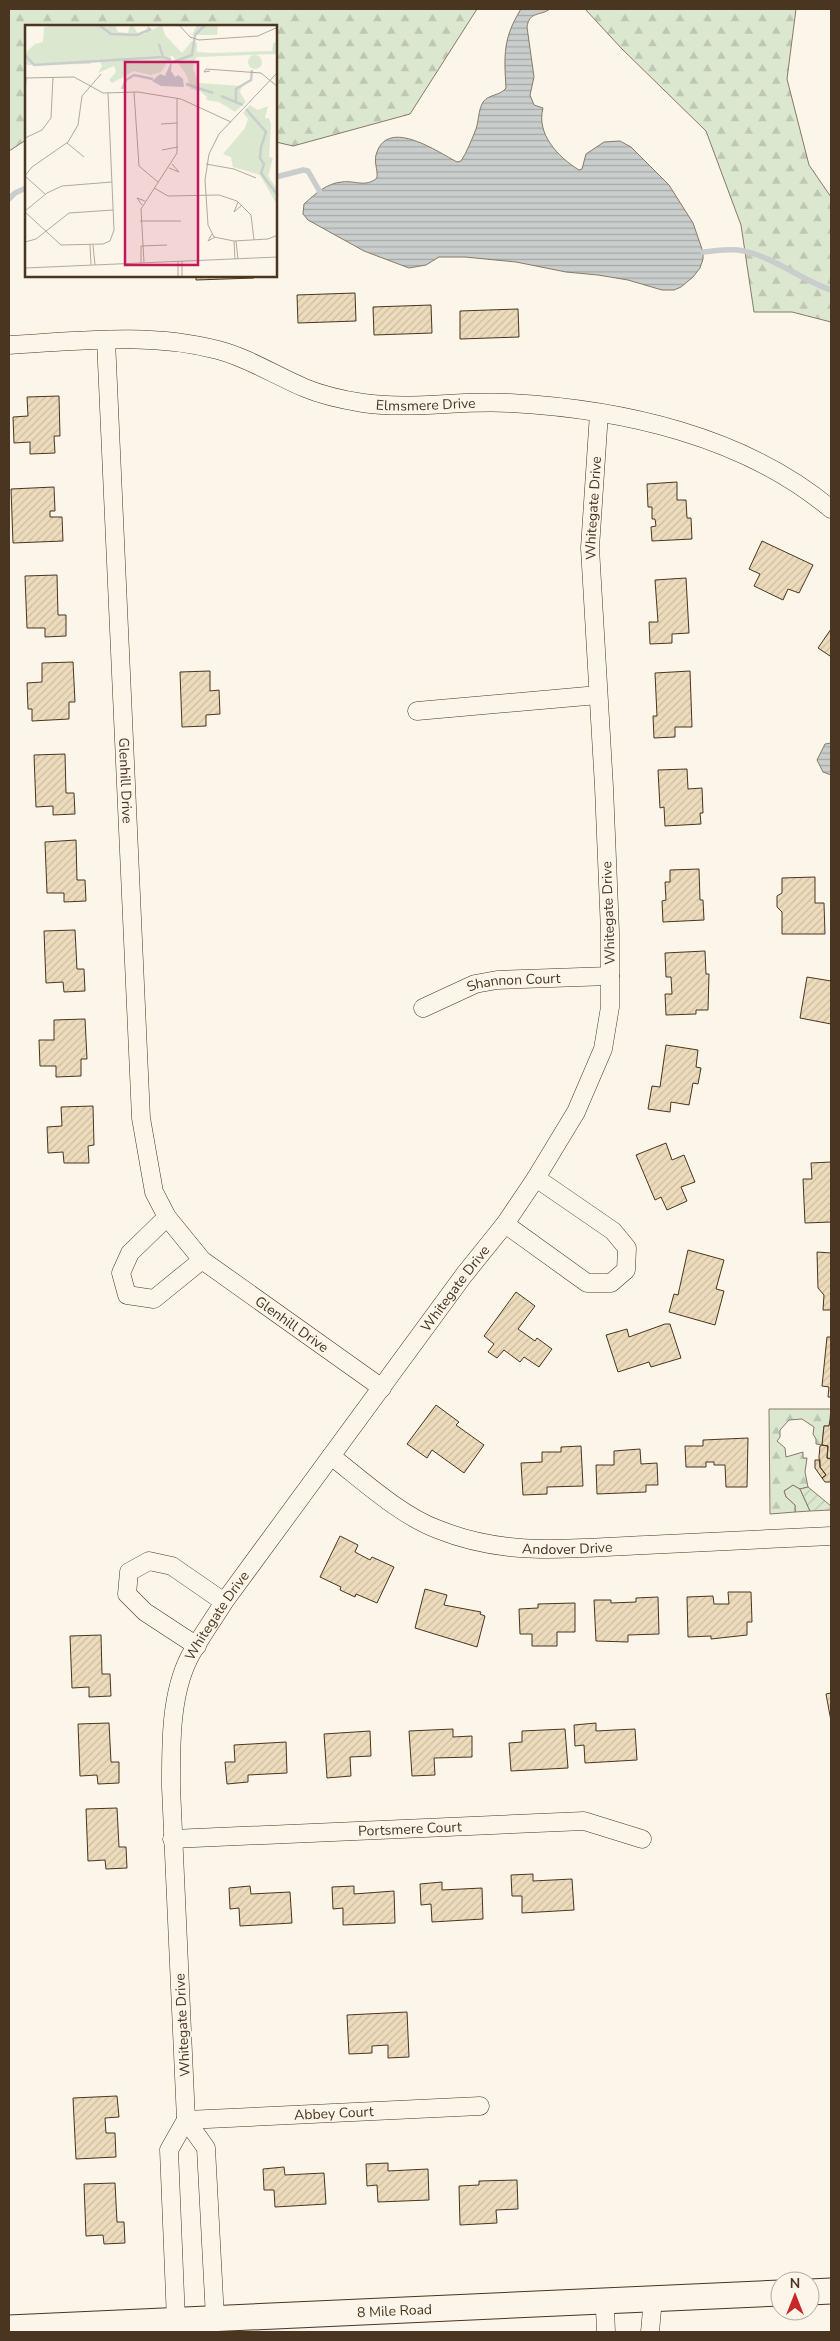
<svg xmlns="http://www.w3.org/2000/svg" width="840" height="2341" font-family="'Nunito Sans',sans-serif">
	<defs>
		<pattern id="forest-firs" width="22" height="20" patternUnits="userSpaceOnUse" patternTransform="scale(1.25)"><rect width="22" height="20" fill="#dce7d0"/><path d="M5 1l3.5 6h-7zM16 11l3.5 6h-7z" fill="#bec7b2"/></pattern>
		<pattern id="garden-furrows" width="10" height="10" patternUnits="userSpaceOnUse" patternTransform="scale(1.25)"><rect width="10" height="10" fill="#dce7d0"/><path d="M-1 1l2-2M0 10L10 0M9 11l2-2" fill="none" stroke="#bec7b2"/></pattern>
		<pattern id="water-rules" width="6" height="5" patternUnits="userSpaceOnUse" patternTransform="scale(1.25)"><rect width="6" height="5" fill="#c9cecd"/><path d="M0 2.5h6" fill="none" stroke="#a5a8a6"/></pattern>
		<pattern id="building-hatch" width="6" height="6" patternUnits="userSpaceOnUse" patternTransform="scale(1.25)"><rect width="6" height="6" fill="#ecdcbc"/><path d="M-1 1l2-2M0 6l6-6M5 7l2-2" fill="none" stroke="#ccbda1"/></pattern>
	</defs>
	<rect width="100%" height="100%" fill="#fbf6e9"/>
	<path fill="#dce7d0" stroke="#887966" d="M793 1485 800 1489 810 1511 795 1512V1505L786 1497 784 1491Z"/>
	<path fill="url(#forest-firs)" stroke="#887966" d="M9 9H477L410 114 293 146 276 142V26H26V140L9 151Z
		M585 9H796L787 79 809 165 831 197V322L792 312H754L741 225 706 131 622 49Z
		M769 1409H831L829 1426H824L822 1445 816 1444V1439L813 1434 814 1427 802 1419 789 1420 780 1430V1437L777 1441 785 1448 786 1457 803 1452V1458H807L805 1472 808 1487 800 1489 793 1485 784 1491 786 1497 795 1505V1512L770 1514Z"/>
	<path fill="url(#garden-furrows)" stroke="#887966" d="M808 1487 831 1506V1510L810 1511 800 1489Z"/>
	<path fill="url(#water-rules)" stroke="#887966" d="M521 9H550C541 16 529 11 527 27L534 77 530 95 534 105 543 108C536 134 558 157 579 170L582 169 586 154 604 142 620 141 631 147 669 185 693 223 703 252V259L700 268 693 277 681 287 674 290H662L628 280 598 275 566 272 516 262 465 257H439L426 265 409 268 364 251 308 220 303 214 304 204C315 194 327 183 342 182 355 180 365 188 377 178 378 169 373 161 377 152 389 118 438 152 457 162L461 161C467 152 472 139 476 129 479 120 478 111 483 102 489 94 500 96 506 88 504 55 503 38 521 9Z
		M831 743V775L823 772 817 760 825 744Z"/>
	<g fill="none" stroke-linecap="round" stroke-linejoin="round">
		<path stroke="#c9cecd" stroke-width="5.5" d="M276 177 303 170 308 171 320 192
			M9 199 15 193 26 188
			M703 252C714 251 727 249 738 250 772 255 799 279 831 290"/>
	</g>
	<path fill="url(#building-hatch)" stroke="#4a3520" d="M196 276H254V278L196 280Z
		M355 293 356 321 298 323 297 295Z
		M431 305 432 333 374 335 373 307Z
		M518 309 519 337 460 339V311Z
		M59 396 60 436H54L55 453 30 454V442L14 443 13 417 28 416 27 397Z
		M677 482V500H686L687 518H691L692 539 652 541 651 527 656 526 655 519H652V507H648L647 484Z
		M54 487 55 511H50V517H62L63 541 13 543 11 489Z
		M762 541 813 565 799 593 788 589 783 600 754 586 760 574 749 569Z
		M57 575 58 615H66V636L45 637V628H27L25 576Z
		M686 578 689 633 672 634V643L650 644 649 622H658L655 580Z
		M831 629V654L830 656 818 648Z
		M73 662 75 702H69V719L32 721V709H28L27 683 42 682V663Z
		M210 671V691L219 690 220 714 206 715V726L182 727 180 672Z
		M690 671 692 727H675V737L654 738 653 716H657L655 673Z
		M65 754 66 793H74L75 814 53 815V806L36 807 34 755Z
		M687 769 688 789 702 788 703 813H700L701 824 665 826 664 807 660 808 658 770Z
		M76 840 77 880H85L86 901 64 902V893H47L45 842Z
		M699 869 700 900H703L704 920 663 922 662 901 666 900 665 882H670V870Z
		M815 877V903H824L825 934H782V912L777 907V896L782 893V878Z
		M75 930 77 969H84L85 991 64 992 63 982 46 983 44 931Z
		M705 951 706 974H709L708 1010H696V1014L666 1015 665 994H672L671 977H666L665 953Z
		M807 977 831 981V1024L800 1018Z
		M85 1019 87 1059H81V1076L56 1077V1066H40L39 1040H54V1020Z
		M666 1045 698 1050 696 1067 701 1068 698 1084 693 1083 689 1105 671 1102 670 1112 648 1109 652 1086 660 1087Z
		M93 1106 94 1145 88 1146 89 1163H64L63 1152 48 1153 47 1127 62 1126 61 1107Z
		M666 1143 672 1160 684 1155 695 1182 681 1187 687 1201 667 1210 661 1197 655 1200 636 1155Z
		M831 1162V1222L805 1223 803 1179H812L811 1163Z
		M688 1250 724 1260 716 1289 724 1291 715 1325 669 1312 674 1294 678 1295Z
		M817 1252 831 1253V1310H823L824 1295 818 1288Z
		M516 1292 535 1306 518 1329 535 1341 537 1338 552 1349 539 1367 524 1357 520 1362 504 1350 497 1358 488 1352 494 1344 484 1336Z
		M665 1324H670L681 1358 651 1367 649 1362 618 1372 606 1335 627 1329 629 1337Z
		M827 1337H831V1397H828L829 1387 822 1386Z
		M436 1405 459 1422 456 1425 484 1445 464 1473 432 1450 427 1458 407 1444Z
		M831 1417V1459L827 1458 828 1446 822 1445 824 1426H829Z
		M748 1438 747 1487H726L725 1465H714V1462H706V1467H686L685 1446H703V1440Z
		M822 1445 828 1446 827 1458 831 1459V1482H825L822 1478 826 1475 820 1467 819 1457 820 1446Z
		M581 1446 583 1486 547 1487V1494L523 1495 521 1463 542 1462V1452H561V1447Z
		M640 1449 641 1464 657 1463 658 1485H646V1492L597 1494 596 1465H614V1451Z
		M815 1460H820V1467L826 1475 822 1478 815 1468Z
		M340 1536 358 1545 355 1552 370 1560 372 1557 394 1567 377 1603 356 1594 355 1597 340 1590 341 1587 320 1577Z
		M425 1589 447 1595 444 1605 481 1612 480 1614 485 1616 477 1647 415 1628Z
		M728 1592H751L752 1622H747V1635L711 1639V1636L688 1637 687 1597 713 1596 714 1604H729Z
		M658 1597 659 1634 628 1635V1642L596 1641 594 1600H611V1603L636 1602V1598Z
		M575 1603V1632H557V1646H532V1634H520L519 1609 538 1608V1604Z
		M101 1635 102 1674H110L111 1696 89 1697V1687L72 1688 70 1636Z
		M831 1693V1721L826 1694Z
		M109 1723 111 1762H119V1783L98 1784 97 1775 80 1776 78 1724Z
		M596 1723V1731L635 1729 637 1760 585 1763 584 1745 575 1746 574 1725Z
		M453 1729V1737L472 1736V1757L434 1758 435 1775 412 1776 409 1731Z
		M565 1729 568 1768 511 1771 509 1743 522 1742V1731Z
		M370 1731 371 1756 350 1757 351 1776 327 1778 324 1734Z
		M286 1742 287 1773 248 1775V1782L227 1784 225 1762H235L234 1745Z
		M117 1808 119 1847H126L127 1868 106 1869 105 1860 88 1861 86 1809Z
		M533 1874V1881L572 1879 574 1910 522 1913V1896H512L511 1875Z
		M442 1882V1890L482 1888 483 1919 432 1922 431 1904 421 1905 420 1884Z
		M250 1886 251 1894 290 1892 292 1923 240 1926 239 1908 230 1909 229 1888Z
		M354 1886V1894L394 1891 395 1923 343 1925V1908L333 1909 332 1887Z
		M407 2012 409 2057 388 2058V2045L372 2046V2053L349 2054 347 2015Z
		M117 2096 119 2117 105 2118 106 2133H115L116 2157 76 2159 73 2098Z
		M388 2163V2171L428 2169 429 2200 378 2202 377 2185 367 2186 366 2164Z
		M284 2167 285 2175 324 2173 326 2204 275 2207 274 2190H264L263 2169Z
		M517 2180 518 2209 496 2210 497 2223 460 2225 459 2186 479 2185V2181Z
		M115 2183 117 2222H124L125 2243 104 2244 103 2235 86 2236 84 2184Z"/>
	<g fill="none" stroke-linecap="round" stroke-linejoin="round">
		<defs>
			<g id="street">
				<path id="s1" d="M106 340 141 1118 154 1192 167 1217 202 1260 382 1388"/>
				<path id="s2" d="M9 345C79 341 150 332 218 350 249 358 276 376 305 388 324 396 344 400 363 403 412 410 461 400 510 403 622 409 744 436 831 509"/>
				<path d="M417 711 598 695"/>
				<path id="s3" d="M423 1008 475 984 497 980 610 976"/>
				<path d="M167 1217 130 1253 121 1273 127 1295 154 1299 202 1260"/>
				<path d="M505 1224 587 1283H611L626 1270 627 1248 613 1231 536 1178"/>
				<path id="s4" d="M331 1456C362 1480 400 1515 437 1529 509 1558 571 1548 646 1545 708 1542 769 1539 831 1536"/>
				<path d="M197 1646 145 1612 127 1594 129 1572 149 1561 172 1566 224 1602"/>
				<path id="s5" d="M172 1839 584 1821 642 1839"/>
				<path id="s6" d="M186 2120 480 2106"/>
				<path id="s7" d="M215 2318 206 2148 186 2120 171 1787C171 1746 170 1696 189 1658 199 1639 213 1620 224 1602L464 1275 505 1224 536 1178 576 1112 603 1049 610 1007V932L604 787 590 548 599 413"/>
				<path d="M176 2320 169 2150 186 2120"/>
				<path d="M606 2332 605 2309 609 2299"/>
				<path d="M650 2332 653 2298"/>
			</g>
			<g id="secondary">
				<path d="M810 2292 831 2291"/>
				<path id="s8" d="M9 2328 780 2293"/>
			</g>
		</defs>
		<use href="#street" stroke="#4a3520" stroke-width="19"/>
		<use href="#secondary" stroke="#4a3520" stroke-width="27"/>
		<use href="#street" stroke="#fbf6e9" stroke-width="18"/>
		<use href="#secondary" stroke="#fbf6e9" stroke-width="25"/>
	</g>
	<g text-anchor="middle" stroke-width="4" stroke-linejoin="round" paint-order="stroke">
		<g font-size="14" fill="#4a3520" stroke="#fbf6e9">
			<text dy="5" stroke="none"><textPath href="#s2" startOffset="428">Elmsmere Drive</textPath></text>
			<text dy="5" stroke="none"><textPath href="#s7" startOffset="1950">Whitegate Drive</textPath></text>
			<text dy="5" stroke="none"><textPath href="#s1" startOffset="441">Glenhill Drive</textPath></text>
			<text transform="translate(608 913) rotate(-92)" y="5">Whitegate Drive</text>
			<text dy="5" stroke="none"><textPath href="#s3" startOffset="96">Shannon Court</textPath></text>
			<text dy="5" stroke="none"><textPath href="#s7" startOffset="1125">Whitegate Drive</textPath></text>
			<text dy="5" stroke="none"><textPath href="#s1" startOffset="1048">Glenhill Drive</textPath></text>
			<text dy="5" stroke="none"><textPath href="#s4" startOffset="262">Andover Drive</textPath></text>
			<text dy="5" stroke="none"><textPath href="#s7" startOffset="720">Whitegate Drive</textPath></text>
			<text dy="5" stroke="none"><textPath href="#s5" startOffset="238">Portsmere Court</textPath></text>
			<text transform="translate(182 2025) rotate(-93)" y="5">Whitegate Drive</text>
			<text dy="5" stroke="none"><textPath href="#s6" startOffset="148">Abbey Court</textPath></text>
			<text dy="5" stroke="none"><textPath href="#s8" startOffset="386">8 Mile Road</textPath></text>
		</g>
	</g>
	<g transform="translate(25 25)">
		<rect width="252" height="252" fill="#fbf6e9"/>
		<path d="M29 0H90L93 7 103 8 105 0H108L113 9H120L123 0 127 5 137 0 140 10 157 28 167 16 172 18V27L187 28 247 26 248 18 253 17 252 29 172 32 169 36 168 44 174 58 217 61 215 67 221 77 210 87 194 77 181 75 182 72 175 66 166 64 161 49 147 30 136 47 126 50 109 46 87 58 84 55 91 47 89 41 73 48 77 41 74 34 64 39 0 40V28L10 19 18 17 19 2ZM172 0H193L192 10H167ZM225 80 233 85 243 81 240 93H244L246 100 244 132 248 133 243 151 252 164V180L235 150 208 142 206 132 198 129 220 103 223 94 218 88Z" fill="#dce7d0"/>
		<path d="M223 37a7 7 0 1 1 14 0a7 7 0 1 1-14 0Z" fill="#dce7d0"/>
		<path d="M147 35 146 46 150 52 153 50 158 54 159 62 136 61 127 56 135 49 140 51Z" fill="#c9cecd"/>
		<path fill="none" stroke="#c9cecd" stroke-width="2.5" d="M74 0 86 9 112 10 126 4M134 19 138 32 146 35M0 30 9 40 138 32M148 37 167 30 170 10 180 0M161 59 188 68M97 64 101 55 109 50 128 54M196 71 218 80M211 76V64L226 55 227 45M221 84 241 107 236 122 235 133 239 139 236 148 253 171"/>
		<path fill="none" stroke="#b4a999" stroke-width="1" d="M154 0 165 12 174 15 233 11 253 2M185 46 179 47 181 44 236 48 253 62M253 47 194 109 184 129 180 155 183 200 189 212 209 216 243 214 253 210M0 53 49 52 78 68 113 67 156 74 206 97M109 67 114 141 133 157M0 73 1 53M136 99 152 98M0 113 17 105 26 93 28 52M42 118 59 132M137 125 153 122M181 139 209 144 231 153M144 143 154 147 147 139M0 151 7 142 43 117 53 100 57 71 76 49M0 151 20 169M129 163 143 171 194 170 212 176 226 190 229 215M213 177 209 187 217 180M117 180 112 173 120 176M0 186 22 168 37 161 87 157M0 187 36 220 78 219 85 216 89 205 83 68M115 196H156M187 209 183 216 190 212M209 216 210 234M211 216 213 234M0 217 11 214 44 188 88 185M65 220 66 240M68 220 70 240M116 221 142 220M153 236V252M157 236V252M119 237 116 184 152 128V73M116 238V221M0 243 253 232"/>
		<path fill="#c2185b" fill-opacity="0.15" stroke="#c2185b" stroke-width="2.5" d="M100 37H173V240H100Z"/>
		<rect width="252" height="252" fill="none" stroke="#4a3520" stroke-width="2.5"/>
	</g>
	<rect width="840" height="2341" fill="none" stroke="#4a3520" stroke-width="20"/>
	<g transform="translate(795 2296)"><circle r="24" fill="#fbf6e9" stroke="#b4a999"/>
	<path d="M0-4L9 19L0 12L-9 19Z" fill="#c62828"/>
	<text y="-8" font-size="14" font-weight="bold" text-anchor="middle" fill="#4a3520">N</text>
	</g>
</svg>
